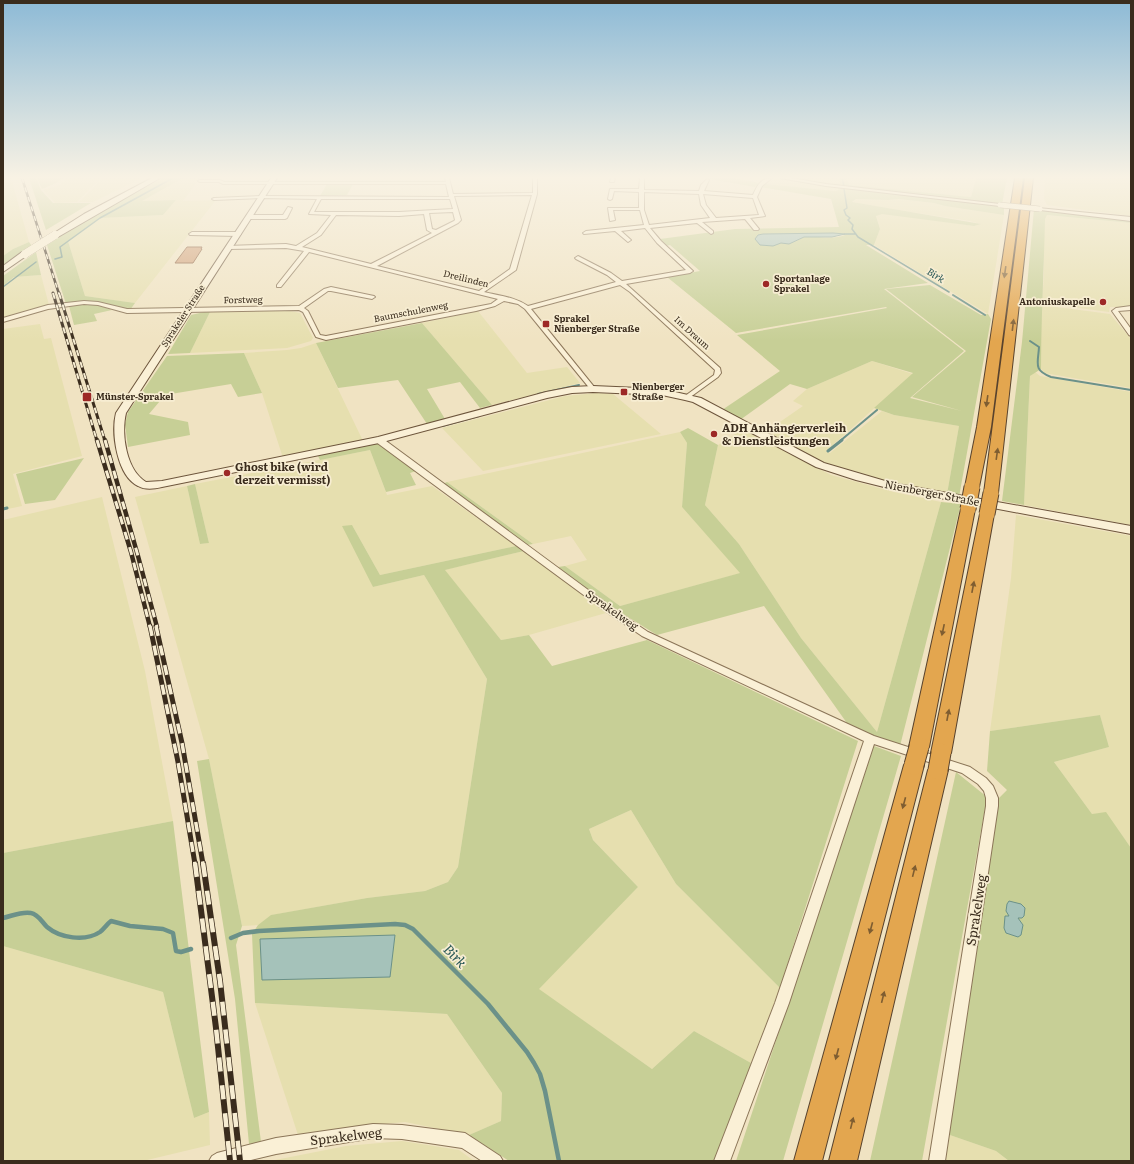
<svg xmlns="http://www.w3.org/2000/svg" width="1134" height="1164" font-family="Literata,serif">
	<rect width="100%" height="100%" fill="#f0e3c2"/>
	<path fill="#e6dfaf" d="M3 178H11L29 242 13 249 3 256Z
		M66 178H101L77 202 55 203 43 190 60 185Z
		M103 178H142L93 202H79Z
		M183 178H200L183 201 216 200 135 303 85 296 68 241 100 218 163 215 175 200 141 201Z
		M793 178H839L840 184H828Z
		M847 178H976L971 197 849 185Z
		M1045 178H1131V216L1047 205 1044 199Z
		M774 179H779L844 188 835 191 766 184Z
		M856 199 888 200 899 199 934 203 945 206 1004 215 988 314 874 245 880 229 876 215 882 213 974 226 980 224 970 221 852 203Z
		M1047 215 1131 223V307H1110L1109 312 1042 303 1044 274V219Z
		M41 275 49 305 3 317V286L14 277Z
		M1041 305 1110 314 1131 339V388L1044 373 1041 369Z
		M285 310 300 313 313 338 311 341 287 348 190 353 210 312Z
		M478 311 527 373 567 367 580 383 492 405 422 323Z
		M40 324 44 339 51 338 82 456 13 474 22 506 3 510V329Z
		M316 343 363 441 283 458 262 393 244 353 287 350 301 348Z
		M872 361 913 374 826 451 830 453 882 411 894 415 959 426 947 494 865 477 837 469 764 433 803 406 793 401 807 389Z
		M1035 372 1040 376 1052 378 1131 392V525L1024 505 1030 376Z
		M597 393 613 394 661 434 483 471 442 428 565 396Z
		M743 429 831 475 894 492 941 502 877 732 801 638 739 544 705 505 718 445Z
		M680 432 687 443 682 507 741 573 620 606 565 566 587 560 571 536 533 544 447 482Z
		M370 450 387 495 432 486 516 546 380 575 352 525 373 587 424 575 487 679 458 867 448 882 425 891 367 898 272 915 258 925 242 926 209 759 135 497 187 486 200 544 209 543 195 484Z
		M102 497 145 671 173 821 3 853V520Z
		M1016 515 1131 536V848L1106 813 1092 814 1054 762 1109 747 1100 715 990 731 1011 578Z
		M524 551 606 613 529 635 501 640 444 570Z
		M631 810 676 884 780 988 751 1063 694 1031 652 1069 538 989 638 887 593 840 589 829Z
		M3 946 163 992 194 1118 209 1112 210 1145 143 1161H3Z
		M255 1003 447 1014 502 1093 501 1121 469 1135 405 1122 342 1128 298 1135Z
		M947 1134 996 1151 1009 1161H942Z
		M402 1141 459 1150 474 1161H270L346 1146Z"/>
	<path fill="#c7cf96" fill-rule="evenodd" d="M29 178H36L41 190 53 203H91L46 230Z
		M37 178H64L56 183 42 189Z
		M163 178H183L142 201 176 200 163 215 100 218 68 241 85 296 135 303 130 310 117 308 97 302 66 304 47 245 92 216Z
		M704 178H733L760 183 755 187Z
		M784 178 828 184H840L839 178H847L849 185 971 197 976 178H1007L1002 204 832 185Z
		M344 183 353 184 347 195 320 196 327 184Z
		M766 184 835 191 844 188 1004 206V215L945 206 934 203 899 199 888 200 856 199 852 202 981 224 974 226 882 214 876 216 880 229 874 245H866L928 283 884 289 964 351 910 398 962 411 912 397 966 351 886 289 930 285 981 315 988 314 991 319 959 497 947 494 959 426 894 415 874 408 913 373 872 361 807 389 790 384 740 420 722 410 780 371 737 335 887 308 886 307 736 333 667 277 700 271 670 245 666 246 660 239 735 229 839 227 831 199 761 187ZM833 233 845 235C832 240 818 236 804 237 801 238 799 240 796 241 791 243 786 242 781 243 771 245 764 249 756 240L758 235 763 234Z
		M1034 209 1131 221V223L1047 215 1045 219C1044 269 1041 319 1041 369L1030 376 1024 505 1002 501 1022 342Z
		M29 242 32 246 3 266V256L13 249Z
		M36 252 41 275 14 277 3 286V276Z
		M80 304H95L112 310 94 314 97 321 74 325 69 306Z
		M204 312H210L190 353 168 354 191 315Z
		M422 323 492 405 480 408 460 382 427 389 445 419 427 424 398 380 338 388 316 343Z
		M244 353 262 393 238 397 231 384 165 395 149 414 188 422 190 435 128 447 125 424 128 412 167 356Z
		M688 428 718 445 705 505 739 544 801 638 877 732 941 502 961 504 900 746 869 735 849 726 764 606 657 635 615 609 558 567 565 566 620 606 740 573 682 507 687 443 680 432Z
		M377 443 416 471 410 473 416 485 386 492 370 450 320 460 318 456Z
		M84 458 55 500 25 504 16 474Z
		M447 482 533 544 527 545 443 484Z
		M195 484 209 543 200 544 187 486Z
		M352 525 380 575 516 546 524 551 445 570 501 640 529 635 552 666 647 640 858 741 780 988 676 884 631 810 589 829 593 840 638 887 539 989 652 1069 694 1031 751 1063 718 1161H509L469 1135 501 1121 502 1093 447 1014 255 1003 252 934 258 925 271 915 367 898 425 891 448 882 458 867 487 679 424 575 373 587 342 526Z
		M1100 715 1109 747 1054 762 1092 814 1106 812 1131 848V1161H1009L996 1151 947 1134 998 799 1007 790 987 771 990 731Z
		M874 746 901 756 783 1161H736Z
		M209 759 242 926 236 945 261 1142 249 1144 235 999 197 761Z
		M956 772 987 797 922 1161H870Z
		M173 821 209 1112 194 1118 163 992 3 946V853Z"/>
	<path fill="#a5c2ba" stroke="#6b9189" d="M833 233 845 234 832 237H804L789 244 781 243 773 246 760 245 755 239 758 235 763 234Z
		M1009 901 1021 904 1025 908 1024 916 1022 918H1018L1023 925 1021 935 1018 937 1006 933 1004 928 1005 916H1009L1006 911 1007 904Z
		M395 935 390 977 262 980 260 939Z"/>
	<g fill="none" stroke-linecap="round" stroke-linejoin="round">
		<path stroke="#6b9189" stroke-width="1.5" d="M842 178 844 186
			M844 189 847 208 844 210 846 215 850 218 848 220 853 225 852 229 858 237 949 292
			M845 234H856
			M55 259 62 257 60 247 100 218 173 178
			M3 287 36 262"/>
		<path stroke="#6b9189" stroke-width="2" d="M953 295 985 315
			M1030 341 1039 347C1038 364 1033 370 1051 377L1131 390
			M538 394 579 385
			M442 426 479 416
			M840 441 877 410"/>
		<path stroke="#6b9189" stroke-width="3" d="M828 451 842 440
			M3 509 7 508"/>
		<path stroke="#6b9189" stroke-width="4.5" d="M3 918C12 916 22 911 31 913 38 914 42 922 47 927 60 938 85 942 100 932 104 929 107 924 111 921L130 926 163 929 173 933 176 951 181 952 191 949
			M231 938 243 933 259 931 395 924 405 925 413 929 488 1004 527 1052 534 1063 540 1074 545 1091 559 1161"/>
	</g>
	<path fill="#d09e76" stroke="#8b5e3d" d="M187 247H202L201 249H202L193 263H175Z"/>
	<g fill="none" stroke-linecap="round" stroke-linejoin="round">
		<defs>
			<path id="street" d="M445 178H449L453 194 533 193V178H537V194L516 270 484 292C500 296 515 297 528 306L616 282 607 275 576 259 575 258 578 256 611 273 622 281 686 270 657 243 645 228 621 231 631 240 628 242 615 231 584 234 583 233 586 231 644 225 640 210H613L615 220 610 221 608 208H639V192L614 191 612 199 610 200 608 199 610 189H639L640 178H644V190L699 191 701 185 707 179 709 180 704 191 753 195C757 186 761 178 772 178L762 186 757 197 765 216 750 218 759 229 758 230H754L745 219 702 222 713 231V233L711 234 697 223 650 228 661 241 693 271 690 273 626 284 720 368 721 373 718 377 689 398H685V396L714 375 715 370 630 292 620 285 531 309 595 388V390H591L525 309 518 304 504 301 495 306 476 311 326 340 316 337 303 312 299 310 127 313 98 305 84 304 48 309 3 322V318L48 305 84 301 98 302 127 309 299 306 324 289 331 287 374 296 375 297 372 299 331 291H328L304 308 308 311 320 335 326 336 491 304 498 299 309 252 281 287H277V285L304 251 286 248 229 249 227 248V246L286 244 296 246 317 233 331 215 309 214 317 199 262 198 214 200 212 199 214 198 262 196 449 197 446 184H223L219 182H200L198 181 200 180H220L224 182H446ZM644 192 699 194 701 205 710 218 649 225 644 210ZM703 194 753 198 759 215 716 218 706 205ZM532 195 510 269 479 291 377 266 458 223 461 220 454 196ZM321 199H450L453 209 399 212H314ZM453 212 455 220 454 221 436 230 432 229 429 213ZM424 214 427 230 432 233 371 264 302 247 321 235 336 215 399 216Z
				M611 178H615L614 182H610Z
				M780 178H791L826 184 1000 204 1002 205 1000 206 826 186Z
				M288 207 292 208 287 218 285 219H249L246 217 249 215H283Z
				M1038 208 1131 217V221L1040 210H1038Z
				M192 232H238L241 234 238 236 190 235 189 234Z
				M1131 306V310L1118 311 1131 329V336L1129 335 1112 311 1116 308Z
				M376 438H382L614 609 648 632 874 736 970 767 986 778 993 786 998 798V806L945 1161H929L986 806V798L984 791 978 784 962 773 874 744 789 1003 730 1161H714L775 1003 864 741 642 636 608 613 376 442Z
				M373 1124 402 1125 465 1133 500 1156 503 1161H482L462 1148 402 1139 373 1138 276 1154 247 1161H209L212 1156 217 1153 276 1138Z"/>
			<path id="secondary" d="M152 178H160L58 237H55L51 235 84 214Z
				M271 178H277L126 413C121 434 126 470 146 482L162 481 378 437 546 392 572 387 593 386 662 389 701 398 824 463 892 483 1131 526V534L892 489 856 480 816 467 693 402 685 400 662 395 593 392 572 393 547 398 379 443 162 487C154 489 145 490 138 486 117 476 111 433 116 413Z
				M22 252H28L29 254 3 272V266Z"/>
			<path id="highway" d="M1015 178H1023L991 427 979 487 977 490 972 491 967 490 965 487 977 427Z
				M1025 178H1033L998 493 996 496 991 497 986 496 984 493Z
				M968 505 973 506 975 509 929 747 926 752 919 754 912 752 909 747 961 509 963 506Z
				M987 510 992 511 994 514 951 753 948 758 941 760 934 758 931 753 980 514 982 511Z
				M914 758 921 760 924 765 822 1161H794L904 765 907 760Z
				M938 763 945 765 948 770 857 1161H829L928 770 931 765Z"/>
		</defs>
		<use href="#street" stroke="#8b7558" stroke-width="2"/>
		<use href="#secondary" stroke="#6d553c" stroke-width="2"/>
		<use href="#highway" stroke="#58422d" stroke-width="2"/>
		<use href="#street" fill="#faf0d6" fill-rule="evenodd"/>
		<use href="#secondary" fill="#faf0d6" fill-rule="evenodd"/>
		<use href="#highway" fill="#e3a64f" fill-rule="evenodd"/>
		<defs>
			<path id="rail-far4" d="M22 178 59 294"/>
			<path id="rail-far3" d="M53 293 97 441
				M59 293 105 441"/>
			<path id="rail-far2" d="M97 440 131 552 150 627
				M105 440 138 556 157 627"/>
			<path id="rail-far1" d="M150 626 178 762 195 864
				M156 626 182 743 203 864"/>
			<path id="rail" d="M195 863 216 1028 230 1161
				M203 863 220 981 240 1161"/>
		</defs>
		<use href="#rail-far4" stroke="#3a2c1d" stroke-width="2.5"/>
		<use href="#rail-far3" stroke="#3a2c1d" stroke-width="3"/>
		<use href="#rail-far2" stroke="#3a2c1d" stroke-width="4.5"/>
		<use href="#rail-far1" stroke="#3a2c1d" stroke-width="5"/>
		<use href="#rail" stroke="#3a2c1d" stroke-width="6"/>
		<use href="#rail-far4" stroke="#f7edd2" stroke-width="1.5" stroke-dasharray="5" stroke-linecap="butt"/>
		<use href="#rail-far3" stroke="#f7edd2" stroke-width="2" stroke-dasharray="6" stroke-linecap="butt"/>
		<use href="#rail-far2" stroke="#f7edd2" stroke-width="3" stroke-dasharray="8" stroke-linecap="butt"/>
		<use href="#rail-far1" stroke="#f7edd2" stroke-width="3.5" stroke-dasharray="10" stroke-linecap="butt"/>
		<use href="#rail" stroke="#f7edd2" stroke-width="4.5" stroke-dasharray="14" stroke-linecap="butt"/>
		<defs>
			<path id="street-bridge" d="M1000 205 1040 209"/>
			<path id="secondary-bridge" d="M25 254 55 235"/>
			<path id="highway-bridge-far1" d="M968 509 972 487
				M987 514 991 493"/>
			<path id="highway-bridge" d="M914 765 919 747
				M938 770 941 753"/>
		</defs>
		<use href="#street-bridge" stroke="#8b7558" stroke-width="6" stroke-linecap="butt"/>
		<use href="#secondary-bridge" stroke="#6d553c" stroke-width="8" stroke-linecap="butt"/>
		<use href="#highway-bridge-far1" stroke="#58422d" stroke-width="17" stroke-linecap="butt"/>
		<use href="#highway-bridge" stroke="#58422d" stroke-width="21" stroke-linecap="butt"/>
		<use href="#street-bridge" stroke="#faf0d6" stroke-width="5"/>
		<use href="#secondary-bridge" stroke="#faf0d6" stroke-width="8"/>
		<use href="#highway-bridge-far1" stroke="#e3a64f" stroke-width="15"/>
		<use href="#highway-bridge" stroke="#e3a64f" stroke-width="19"/>
	</g>
	<defs><path id="oneway-solid" d="M-6-.8H1V-3.2L6.5 0L1 3.2V.8H-6Z"/></defs>
	<g fill="#7e5d31">
		<use href="#oneway-solid" transform="translate(1005 272) rotate(98)"/>
		<use href="#oneway-solid" transform="translate(1013 325) rotate(-83)"/>
		<use href="#oneway-solid" transform="translate(987 401) rotate(98)"/>
		<use href="#oneway-solid" transform="translate(997 454) rotate(-82)"/>
		<use href="#oneway-solid" transform="translate(973 587) rotate(-79)"/>
		<use href="#oneway-solid" transform="translate(943 630) rotate(102)"/>
		<use href="#oneway-solid" transform="translate(948 715) rotate(-79)"/>
		<use href="#oneway-solid" transform="translate(904 803) rotate(105)"/>
		<use href="#oneway-solid" transform="translate(914 871) rotate(-76)"/>
		<use href="#oneway-solid" transform="translate(871 928) rotate(105)"/>
		<use href="#oneway-solid" transform="translate(883 997) rotate(-76)"/>
		<use href="#oneway-solid" transform="translate(837 1054) rotate(105)"/>
		<use href="#oneway-solid" transform="translate(852 1123) rotate(-76)"/>
	</g>
	<linearGradient id="sky" x2="0" y2="1"><stop stop-color="#8dbad6"/><stop offset="0.52" stop-color="#f8f2e4"/><stop offset="1" stop-color="#f8f2e4" stop-opacity="0"/></linearGradient>
	<rect width="1134" height="341" fill="url(#sky)"/>
	<g fill="#9d2826" stroke="#f7edd2" stroke-width="1.5">
		<circle cx="766" cy="284" r="4"/>
		<circle cx="1103" cy="302" r="4"/>
		<rect x="542" y="320" width="8" height="8" rx="2"/>
		<rect x="620" y="388" width="8" height="8" rx="2"/>
		<rect x="82" y="392" width="10" height="10" rx="2"/>
		<circle cx="714" cy="434" r="4"/>
		<circle cx="227" cy="473" r="4"/>
	</g>
	<g text-anchor="middle" stroke-width="3.5" stroke-linejoin="round" paint-order="stroke">
		<g font-size="9" fill="#3a2c1d" stroke="#f7edd2">
			<text transform="translate(466 279) rotate(14)" y="3">Dreilinden</text>
			<text transform="translate(243 300) rotate(-1)" y="3">Forstweg</text>
			<text transform="translate(411 312) rotate(-11)" y="3">Baumschulenweg</text>
			<text transform="translate(183 316) rotate(-57)" y="3">Sprakeler Straße</text>
			<text transform="translate(692 333) rotate(42)" y="3">Im Draum</text>
		</g>
		<g font-size="9" font-weight="bold" fill="#3a2c1d" stroke="#f7edd2" text-anchor="start">
			<text x="774" y="282">Sportanlage<tspan x="774" dy="10">Sprakel</tspan></text>
			<text x="1095" y="305" text-anchor="end">Antoniuskapelle</text>
			<text x="554" y="322">Sprakel<tspan x="554" dy="10">Nienberger Straße</tspan></text>
			<text x="632" y="390">Nienberger<tspan x="632" dy="10">Straße</tspan></text>
			<text x="96" y="400">Münster-Sprakel</text>
		</g>
		<g font-size="10" font-style="italic" fill="#2c5a59" stroke="#f7edd2">
			<text transform="translate(936 275) rotate(32)" y="4">Birk</text>
		</g>
		<g font-size="11" font-weight="bold" fill="#3a2c1d" stroke="#f7edd2" text-anchor="start">
			<text x="722" y="432">ADH Anhängerverleih<tspan x="722" dy="13">&amp; Dienstleistungen</tspan></text>
			<text x="235" y="471">Ghost bike (wird<tspan x="235" dy="13">derzeit vermisst)</tspan></text>
		</g>
		<g font-size="11" fill="#3a2c1d" stroke="#f7edd2">
			<text transform="translate(932 493) rotate(11)" y="4">Nienberger Straße</text>
			<text transform="translate(612 610) rotate(35)" y="4">Sprakelweg</text>
		</g>
		<g font-size="13" fill="#3a2c1d" stroke="#f7edd2">
			<text transform="translate(976 910) rotate(-81)" y="5">Sprakelweg</text>
			<text transform="translate(346 1136) rotate(-7)" y="5">Sprakelweg</text>
		</g>
		<g font-size="14" font-style="italic" fill="#2c5a59" stroke="#f7edd2">
			<text transform="translate(455 956) rotate(45)" y="5">Birk</text>
		</g>
	</g>
	<rect width="1134" height="1164" fill="none" stroke="#3a2c1d" stroke-width="8"/>
</svg>
